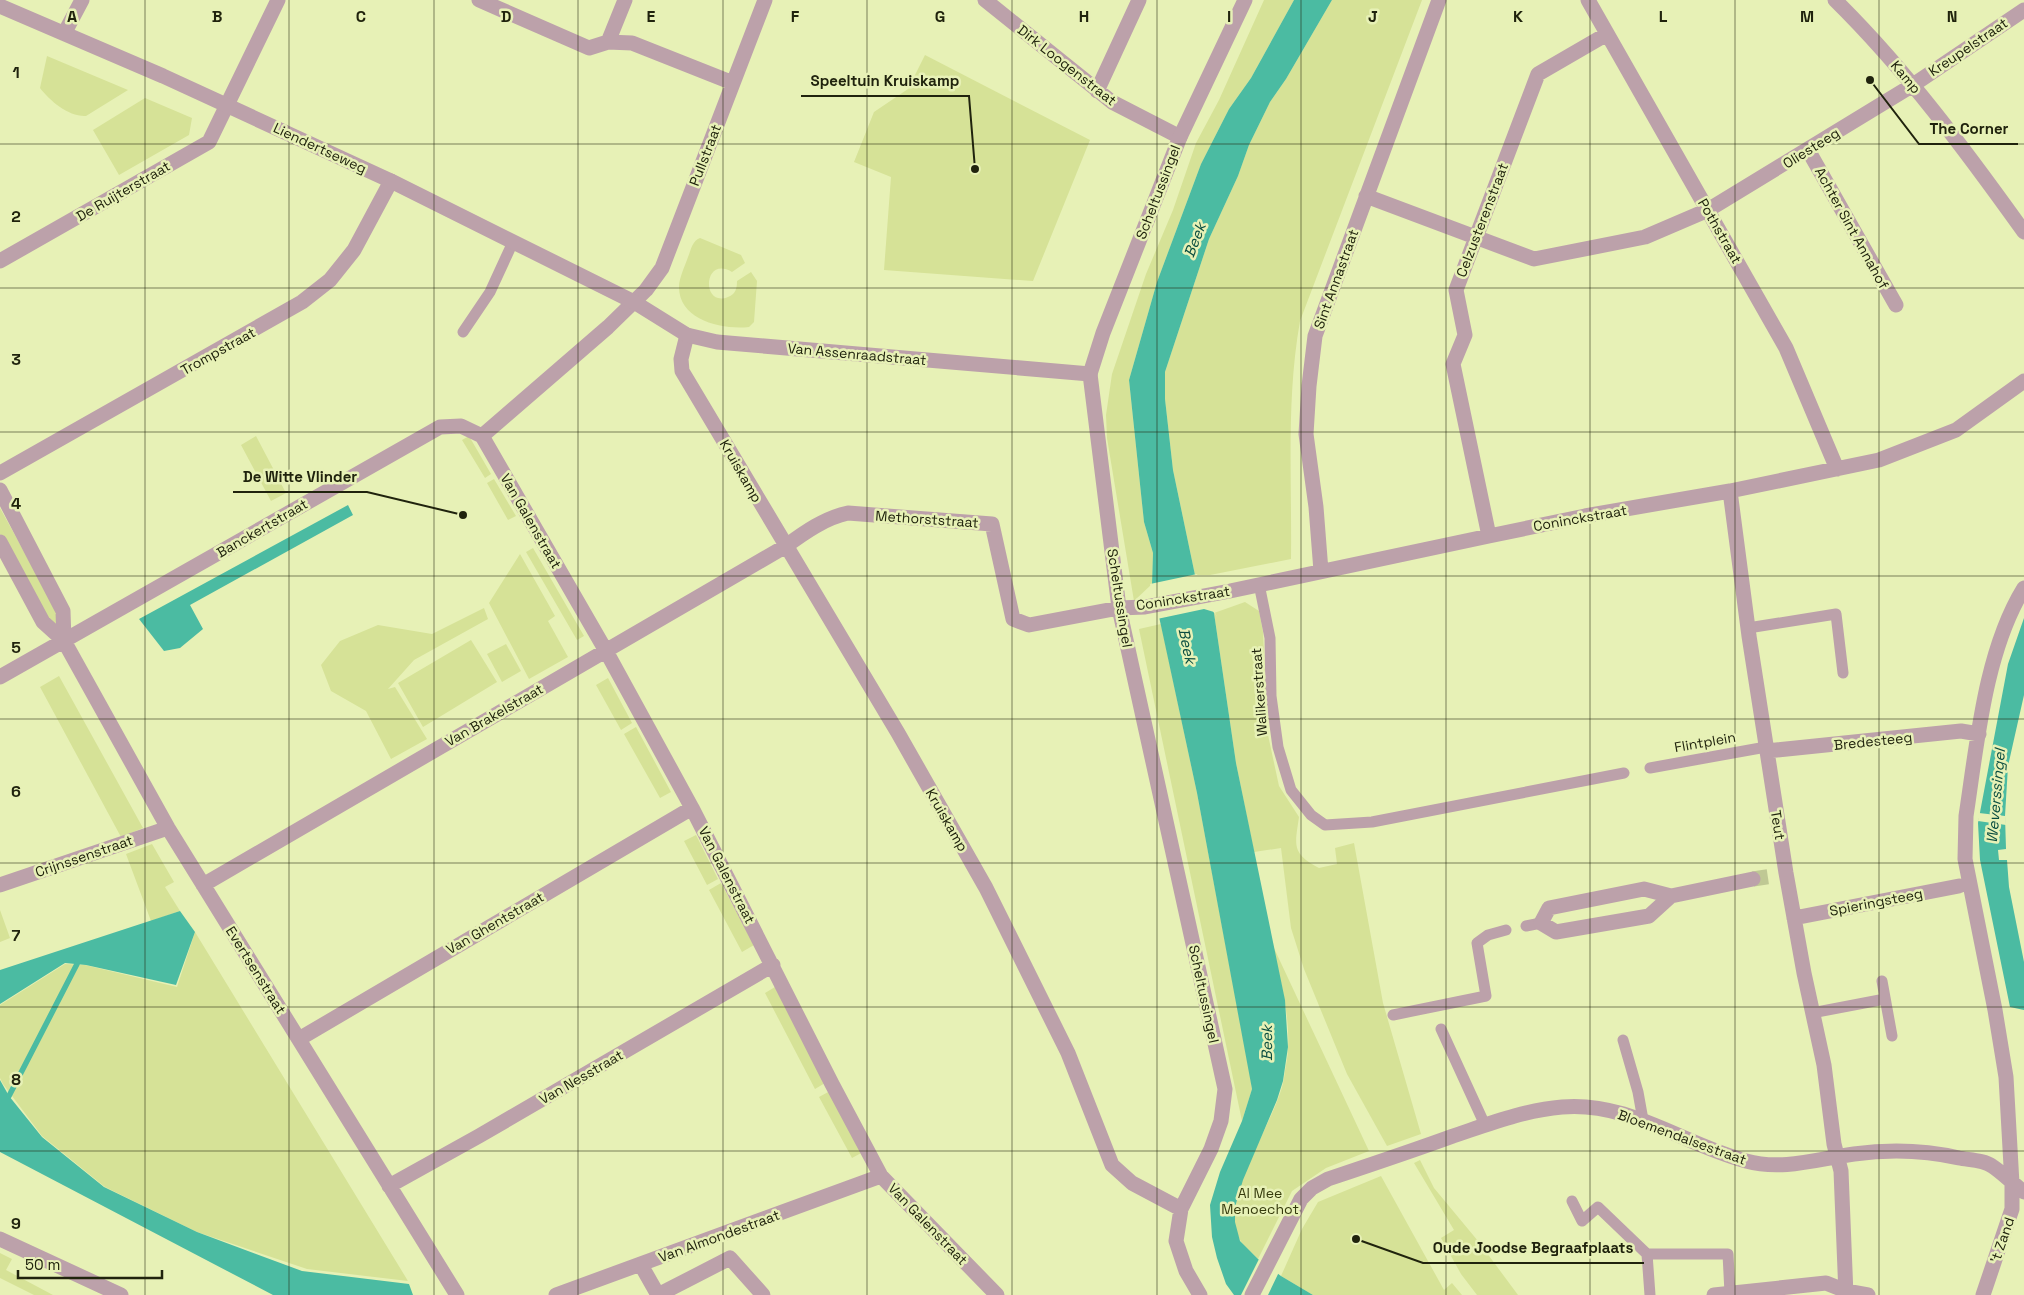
<svg xmlns="http://www.w3.org/2000/svg" width="2024" height="1295" font-family="'Space Grotesk',sans-serif">
	<rect width="100%" height="100%" fill="#e7f1b6"/>
	<path fill="#d6e297" d="M1264 0H1294L1251 78 1229 109 1201 164 1157 282 1129 380 1144 522 1153 553 1152 584 1134 601 1107 438 1106 415 1112 374 1146 274 1173 210 1196 143 1219 100Z
		M1332 0H1422L1300 321C1286 400 1292 480 1291 559L1210 575H1195L1173 470 1165 399V372L1209 239 1238 176 1249 145 1270 102 1286 79Z
		M925 55 1090 140 1033 281 884 270 891 177 854 162 874 112 908 89Z
		M47 56 128 90 86 116C69 117 50 101 40 88Z
		M145 98 192 118 189 135 119 175 93 130Z
		M700 238 741 255 745 263 732 272C703 255 701 308 728 297 736 294 737 288 737 281L751 272 757 281 754 322 749 327C722 330 679 320 679 287 679 278 685 266 688 257 691 250 692 241 700 238Z
		M256 436 286 493 271 501 241 445Z
		M469 436 491 474 485 478 462 440Z
		M494 479 516 516 508 520 487 483Z
		M0 508 60 617 58 623 54 624 48 620 0 534Z
		M533 548 584 636 577 640 526 552Z
		M520 554 555 616 548 621 568 657 529 679 489 603Z
		M1245 602 1259 611 1263 632 1268 735 1279 786 1299 817C1295 845 1291 853 1319 868L1337 864 1335 848 1354 843 1383 1003 1421 1134 1387 1146 1347 1074 1304 969 1291 928 1281 848 1254 852 1236 763 1214 613Z
		M484 608 488 619 414 660 388 689 395 687 427 739 391 759 366 711 331 691 321 665 340 641 378 625 432 634Z
		M1161 624 1197 793 1250 1075 1252 1089 1242 1121 1139 629Z
		M471 640 497 682 423 727 398 683Z
		M506 644 521 671 502 682 487 654Z
		M59 676 143 828 121 837 40 687Z
		M608 678 632 723 621 730 596 685Z
		M636 727 671 792 660 798 624 734Z
		M696 835 718 879 707 885 684 841Z
		M152 844 174 882 165 887 180 911 151 921 126 854Z
		M721 883 754 945 742 952 709 890Z
		M0 910 10 938 0 942Z
		M195 932 408 1281 307 1269 197 1232 105 1187 42 1136 3 1084 0 1078V1005L65 964 85 965 177 987Z
		M1273 946 1369 1151 1326 1168 1292 1191 1258 1259C1253 1253 1243 1246 1240 1240 1217 1199 1277 1121 1284 1078 1285 1068 1288 1058 1288 1048 1290 1014 1280 979 1273 946Z
		M775 987 825 1083 815 1089 765 993Z
		M830 1091 863 1152 852 1158 819 1097Z
		M1420 1160 1434 1188 1478 1241 1518 1295H1477L1461 1274 1441 1238 1454 1230 1414 1163Z
		M1381 1176 1444 1290 1452 1283 1462 1295H1313L1281 1276 1302 1229 1318 1202Z
		M0 1253 12 1259 6 1270 53 1295H34L0 1278Z"/>
	<path fill="#4bbba2" d="M1294 0H1332L1286 79 1270 102 1249 145 1238 176 1209 239 1165 372V399L1173 470 1195 575 1214 613 1236 763 1285 1000 1288 1047 1283 1081 1277 1100 1243 1180 1235 1207V1222L1240 1241 1258 1259 1281 1276 1313 1295H1234L1226 1284 1217 1258 1212 1237 1210 1205 1220 1172 1242 1121 1252 1089 1197 793 1152 584 1153 553 1144 522 1129 380 1157 282 1201 164 1229 109 1251 78Z
		M348 505 353 515 190 605 203 629 180 648 164 651 139 619Z
		M2024 618V695L2008 766 2005 816 2006 849 1998 850 1999 860H2007L2009 887 2024 962V1010L2010 1007 1980 860 1978 823 2008 664Z
		M180 911 195 932 176 985 86 965 65 963 0 1004V970Z
		M0 1080 9 1096 42 1137 104 1187 197 1232 302 1271 409 1284 413 1295H273L0 1152Z"/>
	<path fill="#e7f1b6" d="M1197 574 1217 617 1214 612 1204 609 1157 619 1150 584Z
		M1979 813 2005 816 2006 825 1978 821Z
		M1260 1257 1279 1272 1268 1295H1241Z"/>
	<g fill="none" stroke-linecap="round" stroke-linejoin="round">
		<path stroke="#4bbba2" stroke-width="5.5" d="M9 1096 77 964"/>
		<path stroke="#bfc894" stroke-width="15" stroke-dasharray="15 8" stroke-linecap="butt" d="M1753 879 1773 876"/>
		<path stroke="#bca1aa" stroke-width="11" d="M463 332 490 292 513 242
			M1259 584 1270 638 1271 696 1278 747 1291 790 1311 815 1325 825 1372 822 1624 773
			M1748 628 1836 614 1843 673
			M1650 768 1766 747
			M1526 926 1541 923
			M1882 981 1892 1036
			M1812 1013 1885 999
			M1393 1015 1486 996 1477 943 1488 935 1506 930
			M1441 1029 1485 1125
			M1623 1040 1638 1092 1643 1120
			M1572 1201 1582 1221 1598 1207 1647 1254
			M1650 1295 1647 1254H1728L1730 1293"/>
		<path stroke="#bca1aa" stroke-width="15" d="M479 0 589 48 608 42 632 43 733 83
			M985 0 1112 102 1180 137
			M1588 0 1786 348 1837 469
			M1835 0C1906 70 1966 151 2024 232
			M65 32 82 0
			M608 42 625 0
			M1097 91 1139 0
			M1808 150 1896 305
			M1366 196 1534 259 1645 237 1708 210 1913 85 2024 10
			M0 261 209 142 278 0
			M687 335 681 359 682 371 898 733 986 888 1068 1053 1112 1165 1132 1183 1181 1209
			M1090 374 1119 608 1225 1089 1221 1121 1211 1149 1181 1209 1176 1241 1186 1271 1200 1295
			M482 436 606 651 692 808 832 1084 881 1176 997 1295
			M482 436 608 327 646 290 662 268 765 0
			M0 473 302 302 330 280 354 250 391 181
			M0 490 63 611 64 641
			M1730 491 1749 636 1786 873 1804 973 1824 1065 1834 1144 1841 1171 1846 1295
			M1489 536 1453 364 1465 335 1456 290 1538 74 1607 34
			M0 542 43 622 64 641 168 828 457 1295
			M1321 571 1316 507 1306 434 1309 386 1315 336 1439 0
			M0 677 440 427 461 426 482 436
			M1767 751 1961 731 1979 734
			M0 885 168 828
			M203 885 786 546C805 532 825 518 848 513L992 524 1013 619 1029 625 1119 608 1145 607 1230 591 1489 536 1585 516 1730 491 1879 460 1956 430 2024 381
			M1671 896 1649 916 1556 932 1541 923 1549 908 1644 889 1671 896 1753 879
			M1794 918 1959 886
			M299 1039 692 808
			M389 1186 479 1136 773 965
			M0 1239 121 1295
			M641 1265 658 1295
			M660 1294 730 1258 763 1295
			M556 1295 881 1176
			M1252 1295 1301 1199 1312 1188 1328 1179C1370 1165 1412 1151 1453 1136 1489 1124 1525 1110 1562 1107 1629 1101 1684 1145 1746 1161 1782 1171 1818 1159 1854 1154 1890 1149 1924 1150 1959 1158 1969 1160 1984 1160 1992 1166 2003 1173 2013 1184 2024 1192
			M1714 1295 1826 1283 1846 1291 1868 1295
			M1983 1295 2012 1209V1184L2006 1077 1995 1010 1965 859 1966 816C1977 744 1985 651 2024 588"/>
		<path stroke="#bca1aa" stroke-width="15" d="M0 6 163 76 391 181 634 302 687 335 717 342 1090 374 1103 333 1180 137 1245 0"/>
	</g>
	<path fill="none" stroke="#20230d" stroke-width="1" stroke-opacity="0.55" d="M145 0V1295M289 0V1295M434 0V1295M578 0V1295M723 0V1295M867 0V1295M1012 0V1295M1157 0V1295M1301 0V1295M1446 0V1295M1590 0V1295M1735 0V1295M1879 0V1295M0 144H2024M0 288H2024M0 432H2024M0 576H2024M0 719H2024M0 863H2024M0 1007H2024M0 1151H2024"/>
	<g text-anchor="middle" stroke-width="5" stroke-linejoin="round" paint-order="stroke">
		<g font-size="14" fill="#20230d" stroke="#e7f1b6">
			<text transform="translate(1968 47) rotate(-34)" y="5">Kreupelstraat</text>
			<text transform="translate(1067 65) rotate(38)" y="5">Dirk Loogenstraat</text>
			<text transform="translate(1906 77) rotate(50)" y="5">Kamp</text>
			<text transform="translate(320 148) rotate(25)" y="5">Liendertseweg</text>
			<text transform="translate(1811 148) rotate(-32)" y="5">Oliesteeg</text>
			<text transform="translate(705 155) rotate(-69)" y="5">Pullstraat</text>
			<text transform="translate(123 191) rotate(-30)" y="5">De Ruijterstraat</text>
			<text transform="translate(1158 192) rotate(-69)" y="5">Scheltussingel</text>
			<text transform="translate(1482 220) rotate(-69)" y="5">Celzusterenstraat</text>
			<text transform="translate(1852 228) rotate(61)" y="5">Achter Sint Annahof</text>
			<text transform="translate(1720 231) rotate(60)" y="5">Pothstraat</text>
			<text transform="translate(1336 279) rotate(-70)" y="5">Sint Annastraat</text>
			<text transform="translate(218 351) rotate(-29)" y="5">Trompstraat</text>
			<text transform="translate(857 354) rotate(5)" y="5">Van Assenraadstraat</text>
			<text transform="translate(741 471) rotate(60)" y="5">Kruiskamp</text>
			<text transform="translate(1580 518) rotate(-10)" y="5">Coninckstraat</text>
			<text transform="translate(927 519) rotate(4)" y="5">Methorststraat</text>
			<text transform="translate(531 521) rotate(60)" y="5">Van Galenstraat</text>
			<text transform="translate(262 528) rotate(-30)" y="5">Banckertstraat</text>
			<text transform="translate(1120 598) rotate(81)" y="5">Scheltussingel</text>
			<text transform="translate(1183 598) rotate(-9)" y="5">Coninckstraat</text>
			<text transform="translate(1259 692) rotate(-94)" y="5">Walikerstraat</text>
			<text transform="translate(494 715) rotate(-30)" y="5">Van Brakelstraat</text>
			<text transform="translate(1873 741) rotate(-6)" y="5">Bredesteeg</text>
			<text transform="translate(1705 742) rotate(-10)" y="5">Flintplein</text>
			<text transform="translate(947 820) rotate(60)" y="5">Kruiskamp</text>
			<text transform="translate(1778 825) rotate(81)" y="5">Teut</text>
			<text transform="translate(84 856) rotate(-19)" y="5">Crijnssenstraat</text>
			<text transform="translate(727 875) rotate(63)" y="5">Van Galenstraat</text>
			<text transform="translate(1876 902) rotate(-11)" y="5">Spieringsteeg</text>
			<text transform="translate(495 923) rotate(-30)" y="5">Van Ghentstraat</text>
			<text transform="translate(256 970) rotate(58)" y="5">Evertsenstraat</text>
			<text transform="translate(1204 994) rotate(78)" y="5">Scheltussingel</text>
			<text transform="translate(581 1077) rotate(-30)" y="5">Van Nesstraat</text>
			<text transform="translate(1682 1137) rotate(20)" y="5">Bloemendalsestraat</text>
			<text transform="translate(928 1224) rotate(46)" y="5">Van Galenstraat</text>
			<text transform="translate(719 1236) rotate(-20)" y="5">Van Almondestraat</text>
			<text transform="translate(2002 1240) rotate(-71)" y="5">'t Zand</text>
		</g>
		<g font-size="14" fill="#353a0c" stroke="#e7f1b6">
			<text x="1260" y="1198">Al Mee<tspan x="1260" dy="16">Menoechot</tspan></text>
		</g>
		<g font-size="15" font-style="italic" fill="#0a4d40" stroke="#e7f1b6">
			<text transform="translate(1195 240) rotate(-69)" y="5">Beek</text>
			<text transform="translate(1187 646) rotate(78)" y="5">Beek</text>
			<text transform="translate(1996 796) rotate(-85)" y="5">Weverssingel</text>
			<text transform="translate(1267 1043) rotate(-90)" y="5">Beek</text>
		</g>
	</g>
	<g font-size="16" text-anchor="middle" font-weight="bold" fill="#20230d" stroke="#e7f1b6" stroke-width="5" stroke-linejoin="round" paint-order="stroke">
		<text x="72" y="22">A</text>
		<text x="217" y="22">B</text>
		<text x="361" y="22">C</text>
		<text x="506" y="22">D</text>
		<text x="651" y="22">E</text>
		<text x="795" y="22">F</text>
		<text x="940" y="22">G</text>
		<text x="1084" y="22">H</text>
		<text x="1229" y="22">I</text>
		<text x="1373" y="22">J</text>
		<text x="1518" y="22">K</text>
		<text x="1663" y="22">L</text>
		<text x="1807" y="22">M</text>
		<text x="1952" y="22">N</text>
		<text x="16" y="78">1</text>
		<text x="16" y="222">2</text>
		<text x="16" y="365">3</text>
		<text x="16" y="509">4</text>
		<text x="16" y="653">5</text>
		<text x="16" y="797">6</text>
		<text x="16" y="941">7</text>
		<text x="16" y="1085">8</text>
		<text x="16" y="1229">9</text>
	</g>
	<path fill="none" stroke="#20230d" stroke-width="2" d="M975 169L969 96H801M1870 80L1919 144H2018M463 515L367 492H233M1356 1239L1423 1263H1644"/>
	<g fill="#20230d" stroke="#e7f1b6" stroke-width="2">
		<circle cx="975" cy="169" r="5"/>
		<circle cx="1870" cy="80" r="5"/>
		<circle cx="463" cy="515" r="5"/>
		<circle cx="1356" cy="1239" r="5"/>
	</g>
	<g font-size="15" text-anchor="middle" font-weight="bold" fill="#20230d" stroke="#e7f1b6" stroke-width="5" stroke-linejoin="round" paint-order="stroke">
		<text x="885" y="86">Speeltuin Kruiskamp</text>
		<text x="1969" y="134">The Corner</text>
		<text x="300" y="482">De Witte Vlinder</text>
		<text x="1533" y="1253">Oude Joodse Begraafplaats</text>
	</g>
	<path d="M18 1270v8h144v-8" fill="none" stroke="#20230d" stroke-width="2.5"/>
	<text x="25" y="1270" font-size="15" fill="#20230d" stroke="#e7f1b6" stroke-width="4" paint-order="stroke">50 m</text>
</svg>
